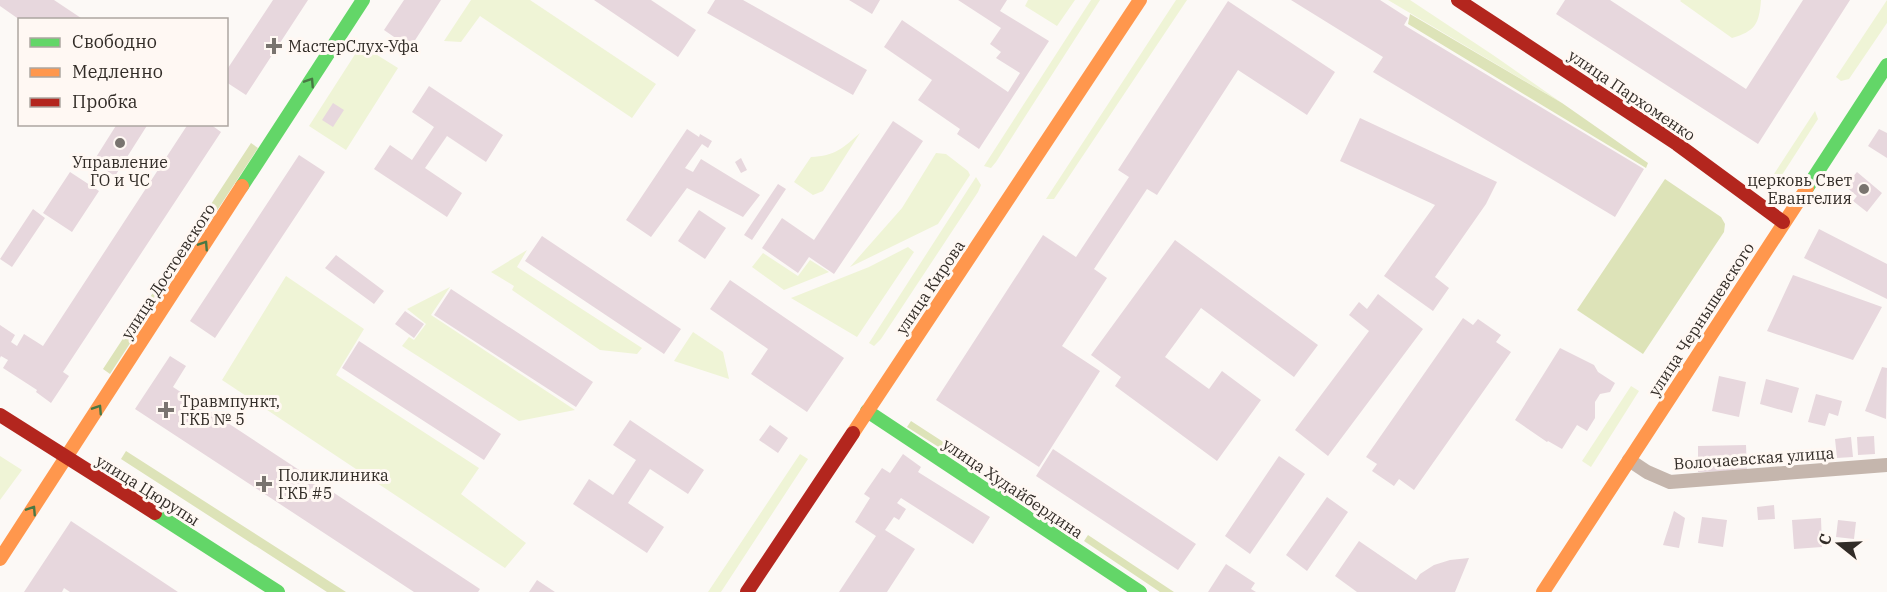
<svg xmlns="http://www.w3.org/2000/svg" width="1887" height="592" font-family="'IBM Plex Serif',serif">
	<rect width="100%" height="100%" fill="#fcf9f6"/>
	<path fill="#eff4d6" d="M471 0H530L656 84 632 118 480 16 461 42 444 41Z
		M1028 0H1075L1057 26 1025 6Z
		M1091 0H1100L996 162 991 168 984 166Z
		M1176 0H1187L1054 199H1046Z
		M1388 0H1410L1493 55 1562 103Z
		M1681 0H1761C1759 25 1755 31 1732 38L1680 1Z
		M1887 0V23L1849 79 1841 81 1836 77Z
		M361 45 398 68 346 150 309 126Z
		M1815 111 1818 119 1782 175 1774 174Z
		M860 133 823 191 813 195 794 182 811 157C835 156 843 148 860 133Z
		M936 153 946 154 968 171 970 175 938 224 850 267 902 208Z
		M976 177 981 185 978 192 881 339 874 346 869 343Z
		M908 247 914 252 857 337 791 298 869 267Z
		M527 250 517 267 642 348 637 354 600 350 512 290 514 286 491 272Z
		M763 253 798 276 810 260 829 272 784 290 752 267Z
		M286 276 364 329 336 375 479 468 461 494 526 543 505 568 222 380Z
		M450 287 431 315 575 410 519 421 402 346 409 337 414 340 426 324 407 309Z
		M693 332 723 352 729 379 674 361Z
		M1631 386 1639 391 1591 467 1582 461Z
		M800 454 808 459 721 592H708Z
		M0 456 22 470 0 500Z"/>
	<path fill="#dde3b8" d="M1410 14 1562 103 1648 163 1646 168 1408 24Z
		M251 143 258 148 110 374 103 369Z
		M1665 179 1721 217 1725 224 1724 232 1643 354 1577 310Z
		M911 421 982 467 978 472 907 427Z
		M126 451 346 592H327L121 459Z
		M1088 535 1174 592H1160L1084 541Z"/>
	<path fill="#e7d7dd" d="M0 0H54L84 20H20L0 6Z
		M273 0H308L246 95 226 82V71Z
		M404 0H441L410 48 384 30Z
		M594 0H651L696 30 678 57Z
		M715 0H743L867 70 853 95 707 13Z
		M849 0H880L872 14Z
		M958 0H1007L1000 11 1049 41 979 149 957 134 960 129 918 100 932 80 884 47 902 20 1008 92 1020 73 996 58 1001 52 990 44 1001 28Z
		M1291 0H1380L1408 18 1404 25 1644 169 1615 217 1373 72 1383 57Z
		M1565 0H1610L1746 89 1803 0H1850L1758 144 1556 14Z
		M1228 1 1335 72 1307 115 1238 70 1157 195 1147 189 1094 269 1107 278 1062 346 1100 371 1039 467 936 400 1043 235 1076 257 1129 177 1118 170Z
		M429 86 503 135 486 162 447 136 425 168 462 193 447 217 374 169 390 145 412 160 434 127 412 112Z
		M333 103 344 110 333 127 322 120Z
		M1360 118 1497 182 1486 204 1435 277 1449 288 1433 311 1384 276 1435 205 1340 161Z
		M893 121 923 141 834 274 809 257 798 273 762 248 782 218 814 240Z
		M117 124H148L115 176 93 162Z
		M188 124H210L221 132 63 372 69 376 51 403 36 392 37 390 3 368 8 360 1 356 0 358V325L15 335 11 342 17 346 24 334 43 346Z
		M687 129 699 137 700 134 712 141 708 148 702 144 685 168 693 172 701 159 760 195 743 217 687 188 651 237 626 220Z
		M1879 129 1887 133V158L1868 146Z
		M299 155 325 172 215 338 190 321Z
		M741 158 747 170 741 173 735 162Z
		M70 172 99 191 72 232 43 213Z
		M1857 172 1882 193 1867 212 1853 201 1857 196 1845 186Z
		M778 184 786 189 752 240 744 235Z
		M33 209 45 218 12 267 0 259Z
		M699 210 726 228 705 259 678 241Z
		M1819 229 1887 264V299L1804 258Z
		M542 236 681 329 664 354 525 261Z
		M1175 240 1318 345 1294 377 1201 308 1165 357 1209 389 1222 371 1261 400 1217 461 1115 386 1121 377 1091 355Z
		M336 255 384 291 374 304 325 268Z
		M1793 275 1882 307 1853 360 1767 331Z
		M730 280 844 358 807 412 751 374 768 349 710 309Z
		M451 289 593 382 576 407 434 315Z
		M1378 294 1423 329 1328 456 1295 430 1369 331 1349 315 1359 302 1367 309Z
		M405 311 424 324 414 338 395 324Z
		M1463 318 1473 325 1478 319 1501 335 1496 342 1511 352 1414 490 1399 479 1394 486 1372 471 1377 464 1366 457Z
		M359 341 501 434 484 460 342 368Z
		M1560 348 1594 365 1598 372 1615 383 1610 392 1600 394 1595 402V418L1587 431 1577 425 1562 449 1548 441 1547 442 1515 420Z
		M170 356 186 366 173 387 480 589 478 592H414L135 409Z
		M1882 367 1887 368 1886 419 1865 411Z
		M1719 376 1746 382 1739 417 1712 411Z
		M1766 379 1799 388 1792 413 1760 404Z
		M1816 394 1842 401 1838 416 1829 413 1825 426 1808 422Z
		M630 420 704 470 688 494 650 469 628 503 664 527 647 553 573 504 589 479 613 495 636 460 613 445Z
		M770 425 788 438 778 453 759 440Z
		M1874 436 1875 454 1858 455 1857 437Z
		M1851 437 1853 457 1837 458 1835 439Z
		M1746 445 1747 471 1698 472V446Z
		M1053 449 1196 544 1178 570 1036 476Z
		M903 454 921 467 918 472 990 517 973 544 901 498 897 503 906 509 899 520 894 517 885 530 915 549 887 592H839L876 536 855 522 870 498 864 494 882 468 890 473Z
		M1279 456 1305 474 1250 554 1225 536Z
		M1327 497 1348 512 1307 571 1286 555Z
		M1774 505 1775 519 1758 520 1757 507Z
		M1674 511 1685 518 1679 548 1663 545Z
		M1702 517 1727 520 1723 547 1698 543Z
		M1821 518 1822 547 1794 549 1792 520Z
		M1838 520 1856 522 1854 539 1836 537Z
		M71 521 178 592H70L64 588 62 592H24Z
		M1359 541 1416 580 1420 574 1434 565 1450 560 1469 558 1455 592H1357L1335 576Z
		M1226 564 1255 583 1251 589 1256 592H1208Z
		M537 580 555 592H529Z"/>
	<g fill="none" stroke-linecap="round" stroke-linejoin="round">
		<path stroke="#c5b6ad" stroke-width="14" d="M1629 460 1647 472 1670 482 1887 465"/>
		<path stroke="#63d668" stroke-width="14" d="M242 186 363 0
			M1807 188 1887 65
			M867 411 1140 592
			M155 513 278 592"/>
		<path stroke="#ff974d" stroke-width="14" d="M853 433 1140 0
			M0 559 242 186
			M1543 592 1807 188"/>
		<path stroke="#b3261e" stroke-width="14" d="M1458 0 1677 144 1783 222
			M0 415 155 513
			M747 592 853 433"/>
	</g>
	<defs><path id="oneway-chevron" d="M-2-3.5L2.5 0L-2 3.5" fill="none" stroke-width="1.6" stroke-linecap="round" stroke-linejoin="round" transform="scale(1.5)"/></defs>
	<g stroke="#487844">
		<use href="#oneway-chevron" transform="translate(310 82) rotate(-57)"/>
		<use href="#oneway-chevron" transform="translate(204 245) rotate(-57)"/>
		<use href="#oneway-chevron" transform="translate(98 409) rotate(-57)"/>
		<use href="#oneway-chevron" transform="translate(32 510) rotate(-57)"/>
	</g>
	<g fill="#79746f" stroke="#fff8f3" stroke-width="2">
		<path d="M271 37h6v6h6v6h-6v6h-6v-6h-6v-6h6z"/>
		<circle cx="120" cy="143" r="6"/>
		<circle cx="1864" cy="189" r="6"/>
		<path d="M163 401h6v6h6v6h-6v6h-6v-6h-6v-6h6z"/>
		<path d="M261 475h6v6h6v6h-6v6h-6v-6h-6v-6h6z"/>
	</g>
	<g text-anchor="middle" stroke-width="6" stroke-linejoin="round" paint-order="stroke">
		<g font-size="16" fill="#322c27" stroke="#fff8f3" text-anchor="start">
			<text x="288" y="52">МастерСлух-Уфа</text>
			<text x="120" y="168" text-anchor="middle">Управление<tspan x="120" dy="18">ГО и ЧС</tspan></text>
			<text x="1852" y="186" text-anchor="end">церковь Свет<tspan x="1852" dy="18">Евангелия</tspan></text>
			<text x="180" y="407">Травмпункт,<tspan x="180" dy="18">ГКБ № 5</tspan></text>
			<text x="278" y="481">Поликлиника<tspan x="278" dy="18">ГКБ #5</tspan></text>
		</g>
		<g font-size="16" fill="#322c27" stroke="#fff8f3">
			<text transform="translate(1632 95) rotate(34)" y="6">улица Пархоменко</text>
			<text transform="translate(168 271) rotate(-57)" y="6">улица Достоевского</text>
			<text transform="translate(930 287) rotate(-56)" y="6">улица Кирова</text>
			<text transform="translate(1701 319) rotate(-57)" y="6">улица Чернышевского</text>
			<text transform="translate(1754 458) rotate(-4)" y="6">Волочаевская улица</text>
			<text transform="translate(1013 488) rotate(34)" y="6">улица Худайбердина</text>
			<text transform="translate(148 490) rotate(32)" y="6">улица Цюрупы</text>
		</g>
	</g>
	<rect x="18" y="18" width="210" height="108" fill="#fff8f3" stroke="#ada6a1" stroke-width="1.5"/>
	<rect x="30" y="38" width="30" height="9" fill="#63d668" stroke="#ada6a1" stroke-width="1.5"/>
	<text x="72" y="48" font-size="18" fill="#322c27">Свободно</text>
	<rect x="30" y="68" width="30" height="9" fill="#ff974d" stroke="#ada6a1" stroke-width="1.5"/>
	<text x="72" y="78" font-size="18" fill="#322c27">Медленно</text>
	<rect x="30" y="98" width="30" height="9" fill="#b3261e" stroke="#ada6a1" stroke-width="1.5"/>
	<text x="72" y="108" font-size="18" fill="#322c27">Пробка</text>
	<g transform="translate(1839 544) rotate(288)" stroke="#fff8f3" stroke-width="4.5" paint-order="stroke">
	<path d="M0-4.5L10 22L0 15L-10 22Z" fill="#322c27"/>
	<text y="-9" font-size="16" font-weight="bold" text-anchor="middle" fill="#322c27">С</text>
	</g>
</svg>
